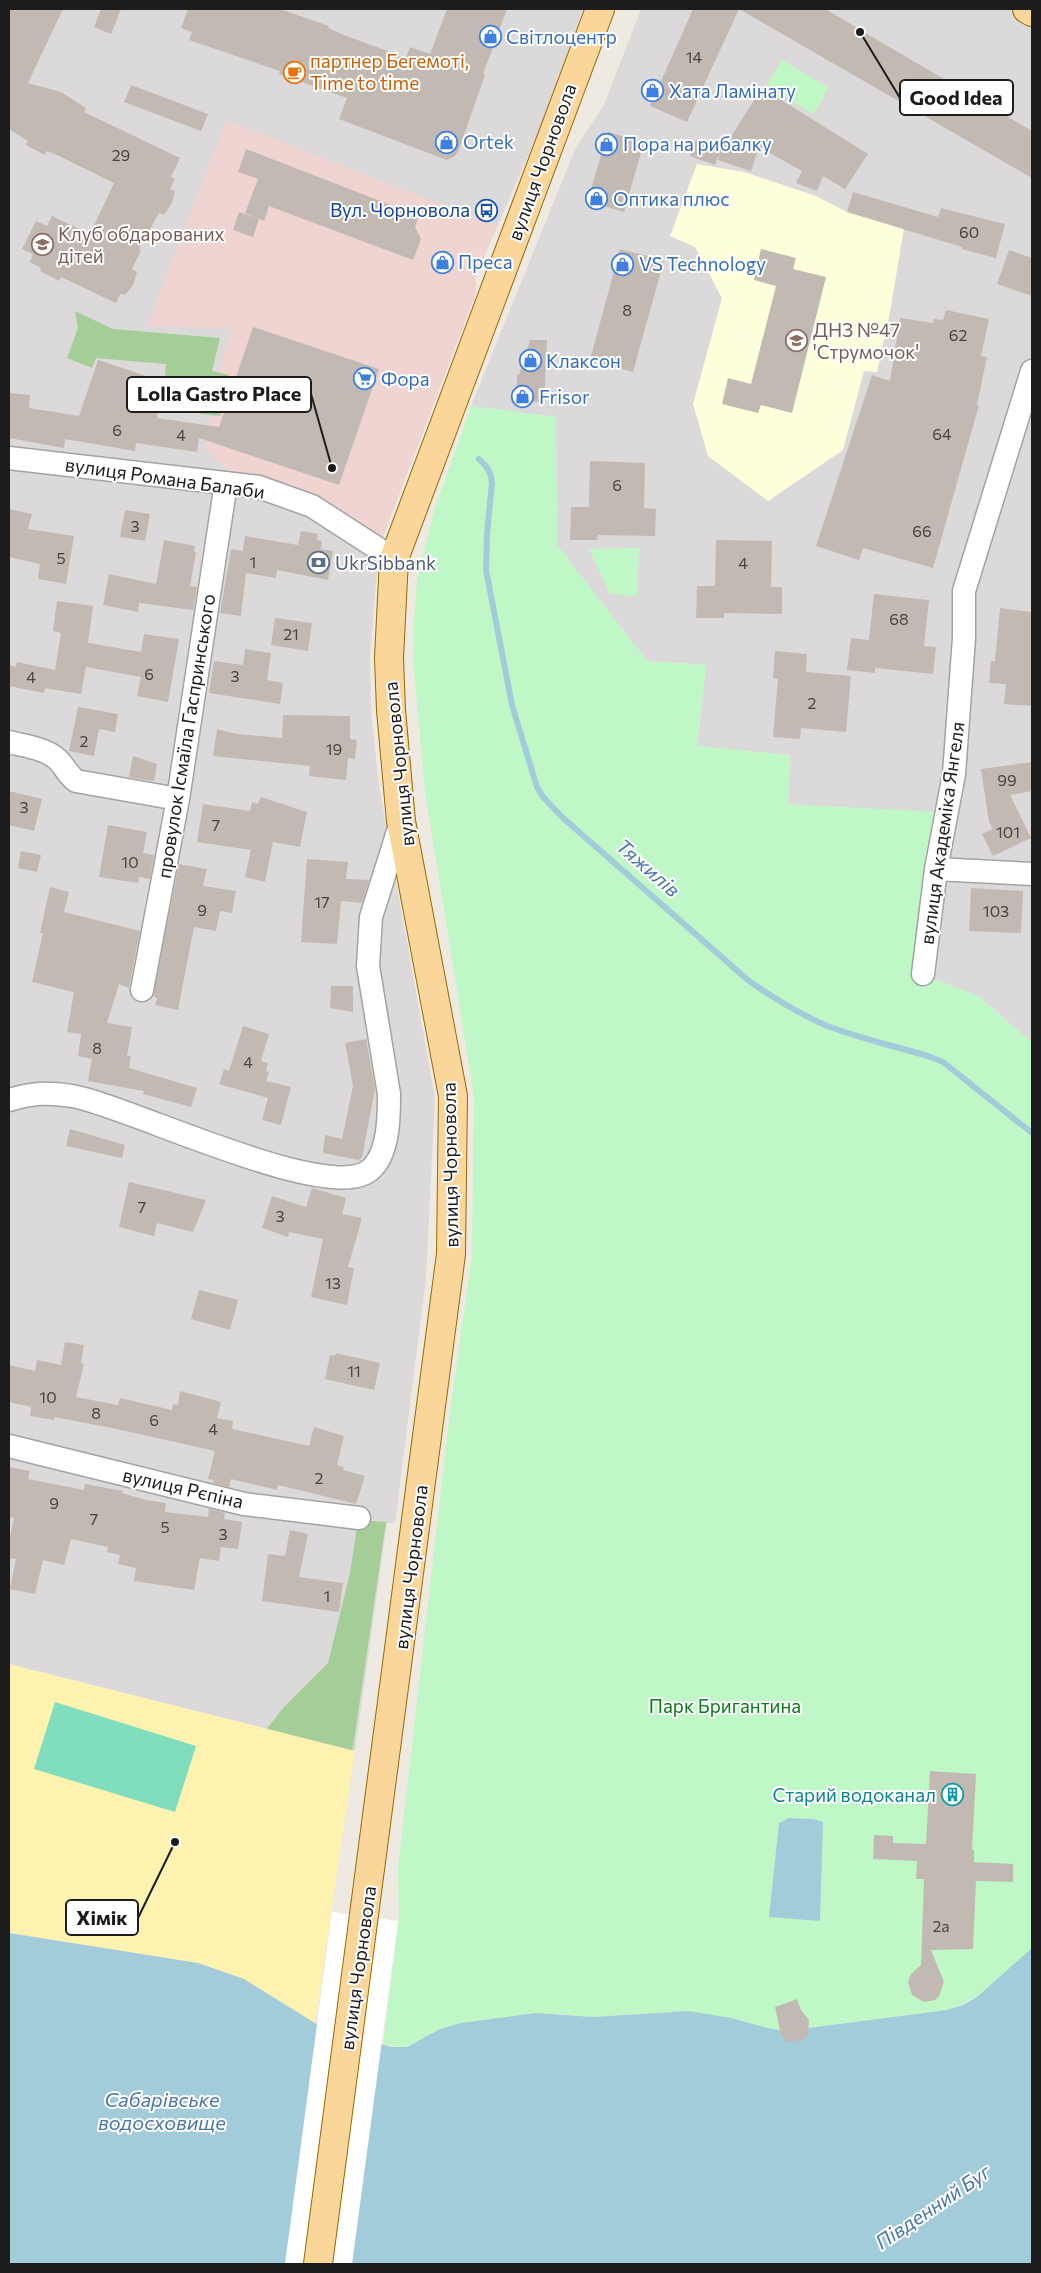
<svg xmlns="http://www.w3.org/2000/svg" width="1041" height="2273" font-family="Commissioner,sans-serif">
	<rect width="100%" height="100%" fill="#eeeae2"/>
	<path fill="#dbd9d9" d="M9 9H583L539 131 476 275V293L379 547 370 656 371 711 379 786 435 1098 426 1278 395 1523H387L355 1751 9 1664Z
		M641 9H1032V1043L980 997 922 974 788 804 790 755 697 747 706 665 647 661 557 545 556 417 471 406 576 147 604 105Z"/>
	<path fill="#efd4d1" d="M226 120 497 226 476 275V293L381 541 263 477 228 471 204 448 214 388 232 329 147 326Z"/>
	<path fill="#fdffda" d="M697 164 744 172 816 196 847 212 904 228 890 312 877 372 864 371 843 450 768 501 708 456 693 404 722 298 695 247 670 236Z"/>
	<path fill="#a4cd97" d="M75 311 113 329 220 338 212 371 229 375 220 416 201 414 165 380 166 364 96 358 92 368 67 358 78 328Z
		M358 1520 386 1522 354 1741 336 1830 258 1740 284 1707 328 1663 350 1573Z"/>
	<path fill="#fef2b0" d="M9 1664 355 1751 315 2023 244 1979 198 1963 9 1933Z"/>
	<path fill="#bff8c6" d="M782 60 829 88 813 114 767 85Z
		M471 406 556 417 557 545 647 661 706 665 697 746 790 755 788 804 936 812 922 974 980 997 1032 1043V1948C1004 1973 984 1999 947 2010L785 2031 688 2011 593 2017 561 2014 461 2023 440 2029 407 2047 383 2045 399 1920 398 1868 449 1420 472 1254 474 1096 425 792 413 658 414 620 417 581 434 511Z
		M639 548 637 596 610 594 589 549Z"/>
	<path fill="#80ddbd" d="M55 1702 196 1746 175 1812 34 1769Z"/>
	<path fill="#a3ccdb" d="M789 1818 813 1819 823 1822 820 1921 769 1917 779 1823Z
		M9 1933 198 1963 244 1979 315 2023 391 2047H407L440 2029 461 2023 536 2013 593 2017 688 2011 731 2018 768 2028 785 2031 947 2010 963 2005 977 1997 1032 1948V2264H9Z"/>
	<path fill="#fff" d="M332 1912 398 1921 352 2264H285Z"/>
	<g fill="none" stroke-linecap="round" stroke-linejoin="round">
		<path stroke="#a3ccdb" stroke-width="6" d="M479 459C487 466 491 472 492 483L487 534 486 570 512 705 537 787 543 797 562 817 749 981C773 998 798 1013 825 1025 858 1038 894 1046 928 1056L943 1062 1032 1133"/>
	</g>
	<path fill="#c2bab2" d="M9 9H63L28 83 61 92 86 108 84 112 180 158 171 177 175 179 170 189 175 191 172 203 164 215 159 213 139 249 141 250 132 269 137 272 133 285 125 295 120 294 116 303 61 277 59 281 40 271 41 268 30 262 33 254 22 249 36 221 47 226 52 216 90 234 114 183 57 155 47 151 45 155 26 145 28 141 9 129Z
		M101 9H121L111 34 94 27Z
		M188 9H280L329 26 328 28 344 35 406 58 410 47 430 54 447 9H507L483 74 485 75 458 152 455 156 447 160 339 119 347 98 279 74 280 71 189 40 192 32 181 28Z
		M693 9H825L1032 131V178L739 9 687 122 650 106Z
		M131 85 208 114 201 131 124 102Z
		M762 88 868 154 845 189 823 176 817 191 796 183 802 171 759 147 751 171 718 160 721 150 715 165 690 156 696 140 721 148 723 143 726 144Z
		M608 132 644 142 624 212 590 202 593 190 591 189Z
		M246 149 419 216 415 227 421 239 413 260 269 206 264 221 259 219 253 237 233 230 239 212 256 218 245 213 258 179 238 172Z
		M853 192 938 217 941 208 1005 224 996 258 962 249V247L847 212Z
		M620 249 664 260 633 372 590 360Z
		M761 249 796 258 793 269 826 277 792 413 761 405 758 413 722 404 728 378 751 384 776 286 754 280Z
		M1009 250 1032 258V296L997 284Z
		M946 310 989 319 981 356 987 357 977 405H979L933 568 863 548 859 560 816 546 872 375 890 381 900 318 933 323 934 319 943 320Z
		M253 327 379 369 339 485 199 438 197 452 136 443 135 451 65 439 64 448 9 438V393L30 395 29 408 79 416 98 360 161 381 157 418 219 427Z
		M530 340H547L544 402 517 401V375H519Z
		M590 461 645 463 644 508 656 509 655 536 598 535 597 540H570L571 507H589Z
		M9 509 32 514 28 529 74 536 66 584 38 579 40 564 9 557Z
		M125 510 150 514 145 541 120 537Z
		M301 531 318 534 317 540 322 541 321 549 333 551 328 580 277 570 276 578 246 573 241 616 220 613 231 549 243 551 245 536 298 545Z
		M164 540 195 546 194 552 196 553 190 586 197 587 193 610 139 603 138 612 103 605 109 574 156 584Z
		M716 540 772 541 771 587H782V614L724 613V618H696L697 586H715Z
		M874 594 929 600 924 646 936 647 933 674 875 668V673L847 670 851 638 869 640Z
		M57 601 93 606 88 643 141 652 144 634 179 639 168 702 137 696 141 677 86 667 81 694 45 688 44 693 9 686V665L16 667 17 662 55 670 61 633 53 631Z
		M1000 608 1032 612V706L1004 704 1006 684 989 683 991 661H995Z
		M275 618 312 623 308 651 271 645Z
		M245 649 271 653 267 680 283 683 280 704 209 693 214 661 243 665Z
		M775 651 807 654 806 672 851 676 846 732 801 728 800 739 773 737 778 679 773 678Z
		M78 707 118 714 115 732 99 729 94 756 69 751Z
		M283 715 350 716V739L357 740 355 759 348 758 346 780 309 776 310 766 213 756 217 729 237 734 282 738Z
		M133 756 157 764 154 781 129 777Z
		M1032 762V791L1010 795 1031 838 993 856 982 834 993 829 989 822 981 769Z
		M9 791 42 799 34 831 9 825Z
		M261 797 307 812 300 847 273 842 265 882 245 877 251 850 197 842 203 804 250 811 252 802 258 804Z
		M108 825 147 832 143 853 154 855 150 879 139 877 138 883 99 877Z
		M21 851 41 855 37 872 18 868Z
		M307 859 348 862 346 879 369 880 362 903 341 901 337 944 301 942Z
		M179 864 207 869 203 886 236 891 232 913 220 911 216 931 194 927 178 1010 155 1005 157 998 153 996Z
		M50 887 69 892 64 912 140 931 129 988 119 984 107 1023 132 1027 127 1056H131L129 1068 197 1088 191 1107 143 1094 144 1091 88 1081 92 1059 78 1056 81 1034 67 1032 74 992 32 982 43 933H40Z
		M971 888 1023 891 1021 933 969 931Z
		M331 986H353V1012L330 1008Z
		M243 1026 269 1034 261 1061 268 1063 266 1071 269 1072 266 1081 291 1087 281 1125 262 1120 268 1098 219 1084 224 1069 229 1071Z
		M366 1039 375 1089 362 1158 358 1160 323 1153 325 1135 342 1139 353 1086 345 1043Z
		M70 1129 125 1145 122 1158 66 1146Z
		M129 1182 206 1200 193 1232 157 1223 154 1236 119 1227Z
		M312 1188 346 1198 342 1214 362 1218 348 1267 354 1268 347 1305 311 1297 323 1239 289 1232 288 1237 262 1228 272 1196 306 1207Z
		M199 1290 238 1300 230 1330 191 1319Z
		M65 1342 84 1345 81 1363 84 1364 76 1397 118 1405 120 1398 172 1410 173 1404 178 1405 180 1391 221 1402 217 1418 233 1421 232 1429 309 1446 314 1427 344 1436 337 1465 344 1467 343 1470 365 1476 356 1504 278 1485 277 1490 231 1479 229 1487 213 1483 214 1480 208 1479 215 1451 112 1428 54 1417V1420L30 1416 31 1407 9 1402V1365L35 1371 37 1360 61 1365Z
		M336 1353 380 1363 374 1390 325 1379 330 1355 335 1356Z
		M9 1467 30 1471 28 1479 84 1490 85 1484 123 1491 122 1493 146 1500 166 1503 165 1512 208 1517 209 1509 225 1513 224 1519 242 1522 238 1549 221 1547 219 1561 200 1558 194 1590 134 1581 136 1568 118 1564 120 1555 107 1552 108 1547 71 1539 64 1565 43 1560 35 1594 10 1589 16 1559 9 1558V1542L14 1518 9 1517Z
		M290 1530 308 1534 299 1577 343 1583 339 1612 262 1601 268 1554 285 1556Z
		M930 1771 976 1774 972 1850H974V1862L1013 1864V1882L976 1881 973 1949 931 1950 944 1982 939 1996 935 2000 924 2002 912 1995 908 1982 911 1974 921 1965 924 1879H916L917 1861 873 1859 874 1835 893 1836V1843L926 1844Z
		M797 1999 801 2010 809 2020 808 2034 804 2040 787 2042 781 2035 775 2007Z"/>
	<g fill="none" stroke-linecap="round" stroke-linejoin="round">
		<defs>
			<path id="minor" d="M9 458 259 487 312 506 394 559
				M9 742C24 746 46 748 58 760 65 767 68 775 76 781L178 799
				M936 869 1032 874
				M923 974 936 869 954 774 964 638V591L1032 371
				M142 990 178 799 226 483
				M9 1100C33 1093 46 1092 72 1096 127 1105 332 1207 371 1169 389 1153 389 1116 389 1094L368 966 371 917 401 822
				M9 1446 244 1504 359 1518"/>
			<path id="primary" d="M1027 9 1032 12
				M318 2264 451 1254 453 1096 401 821 391 710 389 658 394 559 600 9"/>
		</defs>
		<use href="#minor" stroke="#a3a3a3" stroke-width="25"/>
		<use href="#primary" stroke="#936a02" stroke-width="30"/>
		<use href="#minor" stroke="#fff" stroke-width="22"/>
		<use href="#primary" stroke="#fbd69a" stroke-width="28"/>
	</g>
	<defs>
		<symbol id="shop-ring" viewBox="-11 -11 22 22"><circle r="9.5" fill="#fff" stroke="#3f7fe0" stroke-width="1.5"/><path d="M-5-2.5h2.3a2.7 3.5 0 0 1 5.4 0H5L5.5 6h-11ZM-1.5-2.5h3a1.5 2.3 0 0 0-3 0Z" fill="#3f7fe0"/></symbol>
		<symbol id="cafe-ring" viewBox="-11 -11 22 22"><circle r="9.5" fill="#fff" stroke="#e8710a" stroke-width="1.5"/><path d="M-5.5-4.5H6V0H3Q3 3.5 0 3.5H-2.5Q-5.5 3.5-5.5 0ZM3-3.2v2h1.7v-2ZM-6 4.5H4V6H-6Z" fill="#e8710a"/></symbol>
		<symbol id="bus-ring" viewBox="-11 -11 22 22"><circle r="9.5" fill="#fff" stroke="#1a4fb4" stroke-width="1.5"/><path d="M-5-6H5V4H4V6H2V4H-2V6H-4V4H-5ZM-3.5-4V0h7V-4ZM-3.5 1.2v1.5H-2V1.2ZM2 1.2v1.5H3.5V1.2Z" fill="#1a4fb4"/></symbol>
		<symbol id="school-ring" viewBox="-11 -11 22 22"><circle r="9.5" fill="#fff" stroke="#8d6e63" stroke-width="1.5"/><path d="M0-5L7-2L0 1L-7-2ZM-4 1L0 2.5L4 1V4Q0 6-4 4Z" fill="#8d6e63"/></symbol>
		<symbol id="supermarket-ring" viewBox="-11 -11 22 22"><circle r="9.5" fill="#fff" stroke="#3f7fe0" stroke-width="1.5"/><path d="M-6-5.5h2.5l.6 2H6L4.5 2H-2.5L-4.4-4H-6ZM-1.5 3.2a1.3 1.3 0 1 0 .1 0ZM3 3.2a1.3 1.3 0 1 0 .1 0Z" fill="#3f7fe0"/></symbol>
		<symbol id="bank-ring" viewBox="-11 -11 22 22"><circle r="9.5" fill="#fff" stroke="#5c6f8a" stroke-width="1.5"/><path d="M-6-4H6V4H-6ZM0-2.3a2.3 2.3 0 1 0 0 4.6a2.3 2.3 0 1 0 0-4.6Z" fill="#5c6f8a"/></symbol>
		<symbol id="building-ring" viewBox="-11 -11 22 22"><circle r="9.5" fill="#fff" stroke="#0f9aa8" stroke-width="1.5"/><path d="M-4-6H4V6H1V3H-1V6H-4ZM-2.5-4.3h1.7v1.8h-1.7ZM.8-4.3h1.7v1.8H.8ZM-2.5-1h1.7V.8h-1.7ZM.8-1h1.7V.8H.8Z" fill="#0f9aa8"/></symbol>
	</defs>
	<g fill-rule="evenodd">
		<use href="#shop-ring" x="478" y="24" width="25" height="25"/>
		<use href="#cafe-ring" x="282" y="60" width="25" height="25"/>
		<use href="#shop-ring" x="640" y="78" width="25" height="25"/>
		<use href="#shop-ring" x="434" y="130" width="25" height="25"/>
		<use href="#shop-ring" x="594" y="132" width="25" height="25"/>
		<use href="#shop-ring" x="584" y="186" width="25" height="25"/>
		<use href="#bus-ring" x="474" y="198" width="25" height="25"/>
		<use href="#school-ring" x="30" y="232" width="25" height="25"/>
		<use href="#shop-ring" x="430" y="250" width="25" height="25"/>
		<use href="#shop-ring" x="610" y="252" width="25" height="25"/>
		<use href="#school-ring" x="784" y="328" width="25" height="25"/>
		<use href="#shop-ring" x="518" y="348" width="25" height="25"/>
		<use href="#supermarket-ring" x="352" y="366" width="25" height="25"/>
		<use href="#shop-ring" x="510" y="384" width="25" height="25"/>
		<use href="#bank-ring" x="306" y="550" width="25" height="25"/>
		<use href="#building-ring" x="940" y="1782" width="25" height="25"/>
	</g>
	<g text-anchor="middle" stroke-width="4" stroke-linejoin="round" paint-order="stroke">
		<g font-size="16" fill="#464442">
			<text x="694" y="63">14</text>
			<text x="121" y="161">29</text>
			<text x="969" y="238">60</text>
			<text x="627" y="316">8</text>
			<text x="958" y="341">62</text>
			<text x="117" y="436">6</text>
			<text x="942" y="440">64</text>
			<text x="181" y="441">4</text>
			<text x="617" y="491">6</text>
			<text x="135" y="532">3</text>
			<text x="922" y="537">66</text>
			<text x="61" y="564">5</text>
			<text x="253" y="568">1</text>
			<text x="743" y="569">4</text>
			<text x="899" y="625">68</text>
			<text x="291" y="640">21</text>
			<text x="149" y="680">6</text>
			<text x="235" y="682">3</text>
			<text x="31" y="683">4</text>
			<text x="812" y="709">2</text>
			<text x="84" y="747">2</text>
			<text x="334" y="755">19</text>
			<text x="1007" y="786">99</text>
			<text x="24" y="813">3</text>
			<text x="216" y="831">7</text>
			<text x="1008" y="838">101</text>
			<text x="130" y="868">10</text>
			<text x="322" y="908">17</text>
			<text x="202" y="916">9</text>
			<text x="996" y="917">103</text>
			<text x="97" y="1054">8</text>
			<text x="248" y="1068">4</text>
			<text x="142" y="1213">7</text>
			<text x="280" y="1222">3</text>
			<text x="333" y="1289">13</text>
			<text x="354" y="1377">11</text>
			<text x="48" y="1403">10</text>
			<text x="96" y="1419">8</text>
			<text x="154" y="1426">6</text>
			<text x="213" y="1435">4</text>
			<text x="319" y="1484">2</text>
			<text x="54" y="1509">9</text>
			<text x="94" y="1525">7</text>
			<text x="165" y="1533">5</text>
			<text x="223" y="1540">3</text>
			<text x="327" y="1602">1</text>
			<text x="941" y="1932">2а</text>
		</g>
		<g font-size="19" fill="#366cbe" stroke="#fff" text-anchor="start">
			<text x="506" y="44">Світлоцентр</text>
			<text x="669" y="98">Хата Ламінату</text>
			<text x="463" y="149">Ortek</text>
			<text x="623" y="151">Пора на рибалку</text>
			<text x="613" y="206">Оптика плюс</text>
			<text x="458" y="269">Преса</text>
			<text x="639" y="271">VS Technology</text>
			<text x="546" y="368">Клаксон</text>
			<text x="381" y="386">Фора</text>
			<text x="539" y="404">Frisor</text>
		</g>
		<g font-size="19" fill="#c56008" stroke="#fff" text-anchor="start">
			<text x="310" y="68">партнер Бегемоті,<tspan x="310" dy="22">Time to time</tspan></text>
		</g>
		<g font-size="19" fill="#1c1c1c" stroke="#fff">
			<text transform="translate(542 162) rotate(-70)" y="7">вулиця Чорновола</text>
			<text transform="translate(165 478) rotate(8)" y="7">вулиця Романа Балаби</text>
			<text transform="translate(186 736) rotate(-81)" y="7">провулок Ісмаїла Гаспринського</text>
			<text transform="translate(399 764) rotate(-96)" y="7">вулиця Чорновола</text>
			<text transform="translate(942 833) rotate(-82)" y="7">вулиця Академіка Янгеля</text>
			<text transform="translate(450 1165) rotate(-91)" y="7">вулиця Чорновола</text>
			<text transform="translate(183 1488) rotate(13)" y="7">вулиця Рєпіна</text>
			<text transform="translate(411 1567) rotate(-83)" y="7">вулиця Чорновола</text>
			<text transform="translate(358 1968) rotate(-82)" y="7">вулиця Чорновола</text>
		</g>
		<g font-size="19" fill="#164399" stroke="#fff" text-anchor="end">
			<text x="470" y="217">Вул. Чорновола</text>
		</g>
		<g font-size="19" fill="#785e54" stroke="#fff" text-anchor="start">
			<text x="58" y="241">Клуб обдарованих<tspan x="58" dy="22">дітей</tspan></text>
			<text x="813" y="337">ДНЗ №47<tspan x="813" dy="22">'Струмочок'</tspan></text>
		</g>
		<g font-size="19" fill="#4e5e75" stroke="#fff" text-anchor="start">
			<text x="335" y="570">UkrSibbank</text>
		</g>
		<g font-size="19" fill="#0c791b" stroke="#fff">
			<text x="725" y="1713">Парк Бригантина</text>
		</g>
		<g font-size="19" fill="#0d838f" stroke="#fff" text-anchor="end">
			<text x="936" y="1802">Старий водоканал</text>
		</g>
		<g font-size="20" font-style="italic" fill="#4a76ab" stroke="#fff">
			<text transform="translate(648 868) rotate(41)" y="7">Тяжилів</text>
			<text x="162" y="2107">Сабарівське<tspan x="162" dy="23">водосховище</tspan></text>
			<text transform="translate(933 2207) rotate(-34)" y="7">Південний Буг</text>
		</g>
	</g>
	<path fill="none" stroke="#1c1c1c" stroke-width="2" d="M860 32L900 98M332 468L311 394M175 1842L138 1918"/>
	<g fill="#1c1c1c" stroke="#fff" stroke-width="2">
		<circle cx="860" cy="32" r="5"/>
		<circle cx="332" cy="468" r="5"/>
		<circle cx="175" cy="1842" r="5"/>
	</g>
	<g fill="#fff" stroke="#1c1c1c" stroke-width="2">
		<rect x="900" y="80" width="113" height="35" rx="5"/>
		<rect x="127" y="377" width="184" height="35" rx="5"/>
		<rect x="66" y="1900" width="72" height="35" rx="5"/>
	</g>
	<g font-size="20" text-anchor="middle" font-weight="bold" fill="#1c1c1c">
		<text x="956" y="105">Good Idea</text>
		<text x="219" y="401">Lolla Gastro Place</text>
		<text x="102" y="1925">Хімік</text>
	</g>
	<rect width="1041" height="2273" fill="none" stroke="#1c1c1c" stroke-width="20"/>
</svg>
